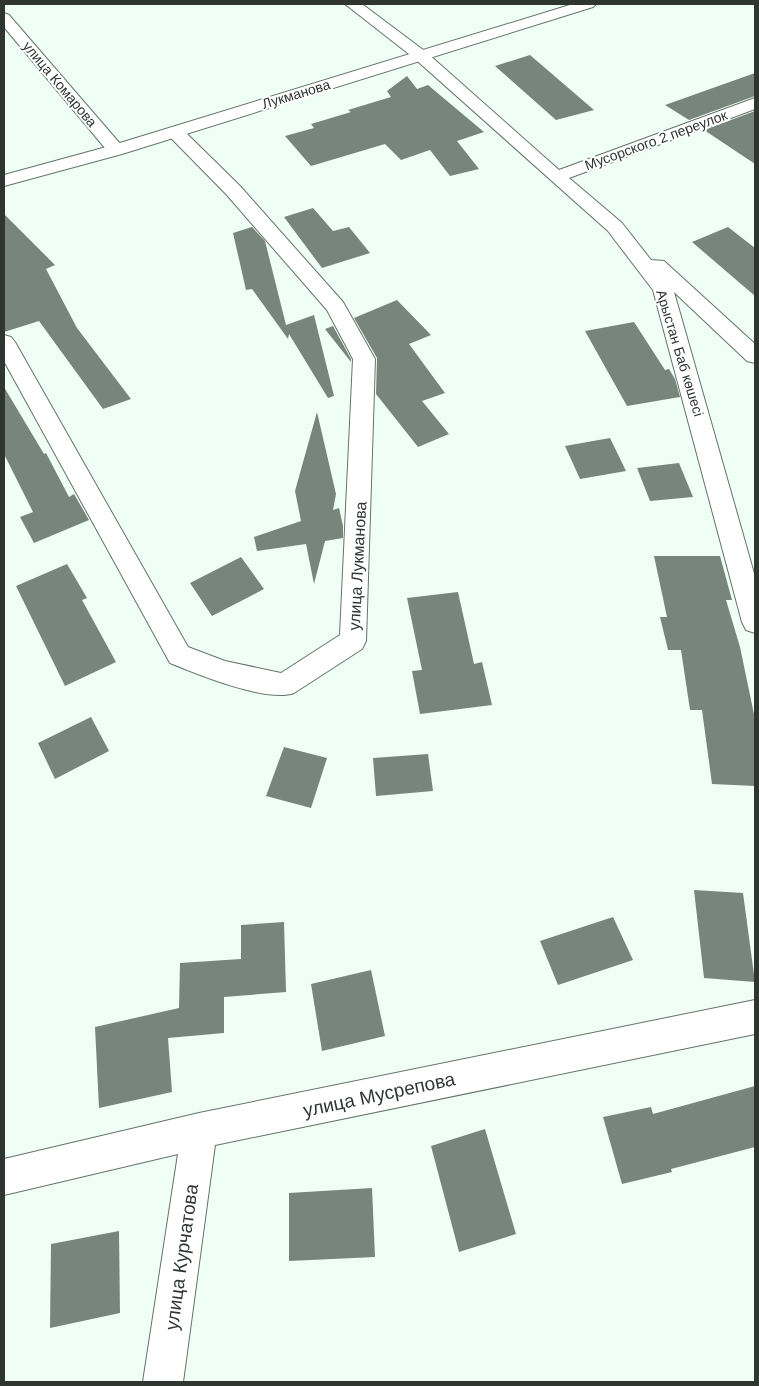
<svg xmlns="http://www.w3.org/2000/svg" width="759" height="1386" font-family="Arial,sans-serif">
	<rect width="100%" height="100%" fill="#effff5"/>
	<path fill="#77857c" d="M530 55 594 110 556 120 495 66Z
		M755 73V96L689 120 665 105Z
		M407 76 417 89 428 85 484 132 457 141 479 169 450 176 430 150 401 160 385 144 311 166 285 136 314 128 311 124 351 112 348 110 391 97 387 91Z
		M755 111V164L704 130Z
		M313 208 333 231 349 227 370 253 322 268 284 217Z
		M4 214 55 265 46 269 77 328 131 399 103 409 39 321 4 332Z
		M252 227 265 241 286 325 314 315 334 396 328 398 289 334 288 339 252 289 246 290 233 233Z
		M728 227 755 248V296L692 242Z
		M397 300 431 335 409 344 445 393 422 401 449 434 418 447 376 394 377 358 354 318Z
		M634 322 665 370 669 369 675 379 680 397 627 406 585 331Z
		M333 326 351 359V362L325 329Z
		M4 387 44 454 46 453 69 497 74 494 89 520 34 543 20 517 33 512 4 454Z
		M317 412 336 494 333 510 339 508 343 526V538L325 541 314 584 306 544 257 551 254 537 301 521 295 491Z
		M610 438 626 471 580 479 565 446Z
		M679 463 693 497 650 501 637 468Z
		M654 556H720L732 600H726L740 647 755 719V786L712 784 702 710H690L681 650H668L660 617H667Z
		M241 557 264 589 212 616 190 583Z
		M67 564 87 598 82 600 116 662 65 686 16 586Z
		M458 592 474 664 482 662 492 705 420 714 412 671 422 670 407 598Z
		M91 717 109 751 55 779 38 743Z
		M284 747 327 758 311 808 266 796Z
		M428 754 433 791 376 796 373 758Z
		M694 890 743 893 755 982 704 978Z
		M613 917 633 960 558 985 540 941Z
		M284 922 286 992 224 997V1033L168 1038 172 1092 99 1108 95 1027 179 1008 180 963 241 959V925Z
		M371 970 385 1036 322 1051 311 984Z
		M755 1086V1147L671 1169 672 1172 622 1184 603 1117 651 1107 653 1114Z
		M485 1129 516 1234 459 1252 431 1146Z
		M372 1188 375 1257 289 1261V1193Z
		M119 1231 120 1313 50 1328 51 1244Z"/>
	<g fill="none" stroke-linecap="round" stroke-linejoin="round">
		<defs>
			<path id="street" d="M345 4H362L426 52 559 170 755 98V109L569 178 622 223 651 260 664 261 755 344V363L747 361 674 292 755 577V633L746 630 742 622 653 290 608 231 414 58Z
				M4 13 9 15 122 146 125 150 122 154H110L4 27Z
				M175 127 181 128 240 186 343 302 375 359 366 641 362 649 294 693C267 703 197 674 170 663L4 361V335L11 337 15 342 188 647 225 661 281 673 340 635 353 359 327 310 226 194 169 136 166 132 169 128Z
				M755 1000V1034L215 1145 183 1382H143L178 1154 4 1195V1159L199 1113Z"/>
			<path id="secondary" d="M573 4H596L593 7 122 154 4 186V175L110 146Z"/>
		</defs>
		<use href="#street" stroke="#65736a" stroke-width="2"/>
		<use href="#secondary" stroke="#65736a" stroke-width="2"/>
		<use href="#street" fill="#fff" fill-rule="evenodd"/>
		<use href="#secondary" fill="#fff" fill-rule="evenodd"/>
	</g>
	<g text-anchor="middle" stroke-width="4" stroke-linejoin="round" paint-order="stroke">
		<g font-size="14" fill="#2f3632" stroke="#fff">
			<text transform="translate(60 84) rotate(50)" y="5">улица Комарова</text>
			<text transform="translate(296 94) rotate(-17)" y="5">Лукманова</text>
			<text transform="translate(656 140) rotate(-20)" y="5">Мусорского 2 переулок</text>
			<text transform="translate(680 353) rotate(73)" y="5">Арыстан Баб көшесі</text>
		</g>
		<g font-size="16" fill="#2f3632" stroke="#fff">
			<text transform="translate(357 566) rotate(-87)" y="6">улица Лукманова</text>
		</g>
		<g font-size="19" fill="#2f3632" stroke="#fff">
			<text transform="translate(379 1094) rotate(-12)" y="7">улица Мусрепова</text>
			<text transform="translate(181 1257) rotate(-82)" y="7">улица Курчатова</text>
		</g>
	</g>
	<rect width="759" height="1386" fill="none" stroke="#2f3632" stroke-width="10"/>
</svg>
